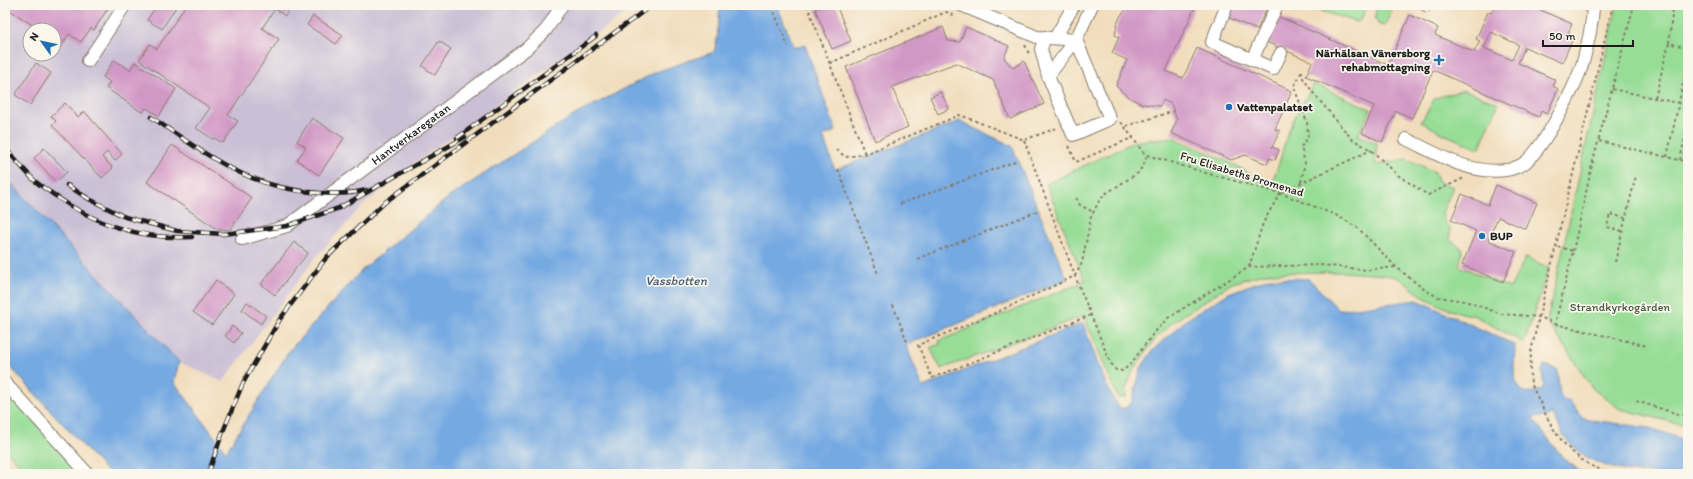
<svg xmlns="http://www.w3.org/2000/svg" width="1693" height="479" font-family="Itim,sans-serif">
	<rect width="100%" height="100%" fill="#fbf7ec"/>
	<filter id="ink" filterUnits="userSpaceOnUse"><feTurbulence type="fractalNoise" baseFrequency=".025" numOctaves="2"/><feDisplacementMap in="SourceGraphic" scale="8" xChannelSelector="R" yChannelSelector="G"/><feConvolveMatrix kernelMatrix="1 2 1 2 8 2 1 2 1" color-interpolation-filters="sRGB"/></filter>
	<filter id="wash" filterUnits="userSpaceOnUse"><feTurbulence type="fractalNoise" baseFrequency=".012" numOctaves="4" result="noise"/><feDisplacementMap in="SourceGraphic" scale="16" xChannelSelector="R" yChannelSelector="G"/><feGaussianBlur stdDeviation="0.9" result="paint"/><feColorMatrix in="noise" values="0 0 0 0 0 0 0 0 0 0 0 0 0 0 0 0 0 1.4 0 .05"/><feComposite in="paint" operator="in"/></filter>
	<g filter="url(#wash)">
		<rect width="100%" height="100%" fill="#f1ddbc"/>
		<path fill="#cbbfd5" fill-rule="evenodd" d="M5 5H637L434 149 364 204 315 258 223 382 179 362 5 176ZM30 30H54V54H30Z"/>
		<path fill="#97dd96" stroke="#5a7c59" d="M1318 5H1367L1361 20 1356 22 1318 10Z
			M1377 5H1387L1392 9 1385 26 1378 24 1375 17Z
			M1617 5H1688V426L1620 409 1593 389 1547 321Z
			M1314 84 1371 109 1358 135 1377 143 1375 165 1407 159 1435 172 1439 182 1453 187 1442 213 1446 225 1450 228V240L1463 249 1459 266 1510 288 1526 257 1549 268 1524 343 1475 316 1450 310 1423 297 1399 278 1385 275 1342 272 1266 273 1232 283 1173 322 1155 339 1133 371 1125 391 1126 397 1118 398 1084 316 941 369 930 348 940 344 939 341 1085 281 1046 184 1133 142 1173 137 1235 165 1263 182H1271C1280 167 1282 149 1288 133 1294 116 1305 99 1314 84Z
			M1464 90 1499 103 1479 149 1446 135 1421 122 1435 98Z
			M5 388 84 474H26L5 448Z"/>
		<path fill="#75a9e2" stroke="#48627f" d="M720 5H778L777 6 795 48 805 45 836 131 823 136 835 170 960 121 1012 146 1067 279 906 345 923 387 1083 323C1089 338 1110 404 1122 409L1127 407 1132 402 1141 368 1153 350 1186 320 1229 293 1269 278 1309 279 1339 310 1417 300 1515 345C1515 364 1509 382 1526 394L1541 390 1544 386 1542 372 1544 365 1557 369 1560 394 1564 400H1569L1583 419 1650 428 1688 441V474C1647 474 1601 475 1570 444 1562 437 1559 423 1553 415L1532 418 1564 459 1584 474H109L5 361V177L179 362 174 382 226 452 289 351 362 270 449 197 571 117 656 72 714 52 717 40Z"/>
		<g id="blocks">
			<path fill="#d198c6" fill-rule="evenodd" d="M5 5H110L94 30 91 28 81 42 69 34 62 45 54 39V30H40L5 7Z
				M157 5H173L176 7 162 29 147 20Z
				M186 5H292L285 16 275 9 262 28 279 39 228 115 238 121 223 143 214 138 213 139 196 128 210 108 139 60 150 44 157 49Z
				M824 5H836L851 41 832 49 815 9Z
				M1132 5H1196L1166 71 1183 78 1197 48 1292 91 1275 129 1280 131 1272 147 1279 150 1275 160 1270 158 1267 164 1245 155 1231 160 1171 133 1177 120 1171 104 1163 100 1160 106 1142 104 1128 97 1116 86 1127 60 1112 53 1119 37 1115 35 1117 24 1121 15 1128 8 1130 9Z
				M1233 5H1268L1257 30 1227 17Z
				M1495 5H1529L1572 24 1568 33 1574 36 1562 63 1525 47 1518 63 1556 80 1553 86 1558 89 1547 114 1541 111 1539 117 1433 70 1412 118 1396 111 1382 142 1362 133 1374 106 1306 76 1312 62 1264 41 1275 15 1388 65 1410 15 1438 28 1435 35 1474 52 1480 41 1476 39 1488 12 1491 13ZM1491 32 1519 45 1512 60 1484 48Z
				M313 16 343 35 336 44 307 25Z
				M943 27 948 41 960 42 966 27 1009 46 1004 58 1013 68 1024 61 1044 104 1010 119 993 80 956 63 892 87 908 127 875 141 846 67Z
				M439 41 451 49 435 75 422 66Z
				M114 60 130 70 135 62 176 89 159 116 146 108 143 113 106 88 110 82 103 77Z
				M36 63 51 73 30 105 15 95Z
				M941 92 949 109 938 114 930 97Z
				M65 103 78 117 84 111 122 154 115 161 107 152 102 157 113 168 102 178 52 125 56 121 51 116Z
				M312 118 344 138 319 175 297 160 306 147 297 141Z
				M172 145 252 198 230 230 217 229 147 182Z
				M44 148 67 172 56 182 34 158Z
				M1496 185 1537 203 1526 229 1498 217 1488 240 1516 252 1503 282 1462 265 1476 231 1451 220 1462 194 1488 205Z
				M294 242 308 253 275 295 261 284Z
				M216 280 234 294 212 325 193 312Z
				M247 302 266 316 261 324 242 310Z
				M232 326 241 333 234 343 225 336Z"/>
		</g>
	</g>
	<g filter="url(#ink)">
		<use href="#blocks" fill-opacity="0" stroke="#867c6c" stroke-width="1"/>
		<g fill="none" stroke-linecap="round" stroke-linejoin="round">
			<defs>
				<g id="minor">
					<path d="M961 5 1037 37 1076 40"/>
					<path d="M1227 5 1212 42 1273 69 1281 53"/>
					<path d="M1426 5H1427"/>
					<path d="M1045 37 1041 49 1048 76 1073 135 1110 119 1076 40"/>
					<path d="M1055 38 1074 5"/>
					<path d="M1252 60 1277 5"/>
					<path d="M88 61 125 5"/>
					<path d="M1048 76 1076 40 1092 5"/>
					<path d="M1406 139C1438 154 1469 175 1506 170 1511 170 1519 166 1523 164 1543 150 1576 86 1583 62 1588 44 1592 27 1593 8L1590 5"/>
					<path id="s1" d="M242 239 287 226 526 49 546 30 562 5"/>
					<path d="M5 383 88 474"/>
				</g>
			</defs>
			<use href="#minor" stroke="#867c6c" stroke-width="14"/>
			<path stroke="#867c6c" stroke-width="2" stroke-dasharray="3 3" stroke-linecap="butt" d="M807 5 865 154
				M1613 5 1531 351C1531 361 1529 372 1531 382 1533 389 1537 396 1540 402 1554 436 1576 466 1615 474
				M774 12 788 46
				M1669 43 1673 5
				M1025 45 1029 54
				M830 63 946 12 955 16
				M1302 71 1303 78 1314 94 1352 139 1371 150 1399 176 1428 195 1464 178
				M1612 89 1688 105
				M1655 98 1669 43 1688 48
				M1121 122 1143 152 1147 155 1213 175 1280 193 1338 216 1358 228 1396 267 1425 290 1438 297 1465 301 1502 314 1540 317 1555 324 1573 251 1556 246
				M1126 126 1174 111
				M1024 140 1075 276 1110 362 1116 370 1123 371 1133 361 1153 334 1168 318 1249 267 1321 265 1368 270 1396 267
				M1599 141 1688 162
				M1069 146 1076 162 1134 137
				M836 150 846 157 865 154 960 115 1024 140 1057 128
				M1667 157 1688 61
				M1680 160 1688 125
				M838 169 878 274
				M1301 182 1305 163 1301 147 1308 137 1307 122 1294 87 1302 71
				M1076 198 1080 205 1093 212
				M900 204 1019 160
				M1622 231 1607 227 1610 214 1625 218
				M1573 251 1592 165 1634 5
				M917 259 1040 210
				M1615 262 1636 175
				M1249 267 1263 223 1280 193 1371 150
				M893 305 908 344
				M1091 315 932 378 918 345 993 314 1075 276 1082 263 1091 217 1100 199 1105 194 1138 173 1144 164 1147 155
				M1555 324 1648 346
				M1636 401 1688 417"/>
			<use href="#minor" stroke="#fff" stroke-width="12"/>
			<defs>
				<path id="rail" d="M151 117C208 155 248 189 320 193 335 194 352 194 366 190
					M457 138 596 36
					M5 148C15 159 24 170 34 180 40 186 48 190 54 195 95 224 142 240 192 237
					M67 185 89 199 125 217 177 231 224 234 287 226 339 208 465 137
					M208 474 222 434 243 383 280 319 326 258 384 203 652 5"/>
			</defs>
			<use href="#rail" stroke="#1c1c1c" stroke-width="4.5"/>
			<use href="#rail" stroke="#fbf7ec" stroke-width="3" stroke-dasharray="9" stroke-linecap="butt"/>
		</g>
	</g>
	<g fill="#1f6fb2" stroke="#fbf7ec" stroke-width="1.5">
		<path d="M1437 54h4v4h4v4h-4v4h-4v-4h-4v-4h4z"/>
		<circle cx="1229" cy="107" r="4"/>
		<circle cx="1482" cy="236" r="4"/>
	</g>
	<g text-anchor="middle" stroke-width="3.5" stroke-linejoin="round" paint-order="stroke">
		<g font-size="12" font-weight="bold" fill="#1c1c1c" stroke="#fbf7ec" text-anchor="start">
			<text x="1430" y="57" text-anchor="end">Närhälsan Vänersborg<tspan x="1430" dy="14">rehabmottagning</tspan></text>
			<text x="1237" y="111">Vattenpalatset</text>
			<text x="1490" y="240">BUP</text>
		</g>
		<g font-size="12" fill="#1c1c1c" stroke="#fbf7ec">
			<text dy="4" stroke="none"><textPath href="#s1" startOffset="201">Hantverkaregatan</textPath></text>
			<text transform="translate(1242 174) rotate(17)" y="4">Fru Elisabeths Promenad</text>
		</g>
		<g font-size="12" fill="#415641" stroke="#fbf7ec">
			<text x="1620" y="311">Strandkyrkogården</text>
		</g>
		<g font-size="13" font-style="italic" fill="#445b75" stroke="#fbf7ec">
			<text x="676" y="285">Vassbotten</text>
		</g>
	</g>
	<rect width="1693" height="479" fill="none" stroke="#fbf7ec" stroke-width="20"/>
	<g transform="translate(42 42) rotate(303)"><circle r="19" fill="#fbf7ec" stroke="#a29f99"/>
	<path d="M0-3L7 15L0 10L-7 15Z" fill="#1f6fb2"/>
	<text y="-6" font-size="11" font-weight="bold" text-anchor="middle" fill="#1c1c1c">N</text>
	</g>
	<path d="M1543 40v6h90v-6" fill="none" stroke="#1c1c1c" stroke-width="2"/>
	<text x="1549" y="40" font-size="12" fill="#1c1c1c" stroke="#fbf7ec" stroke-width="3" paint-order="stroke">50 m</text>
</svg>
